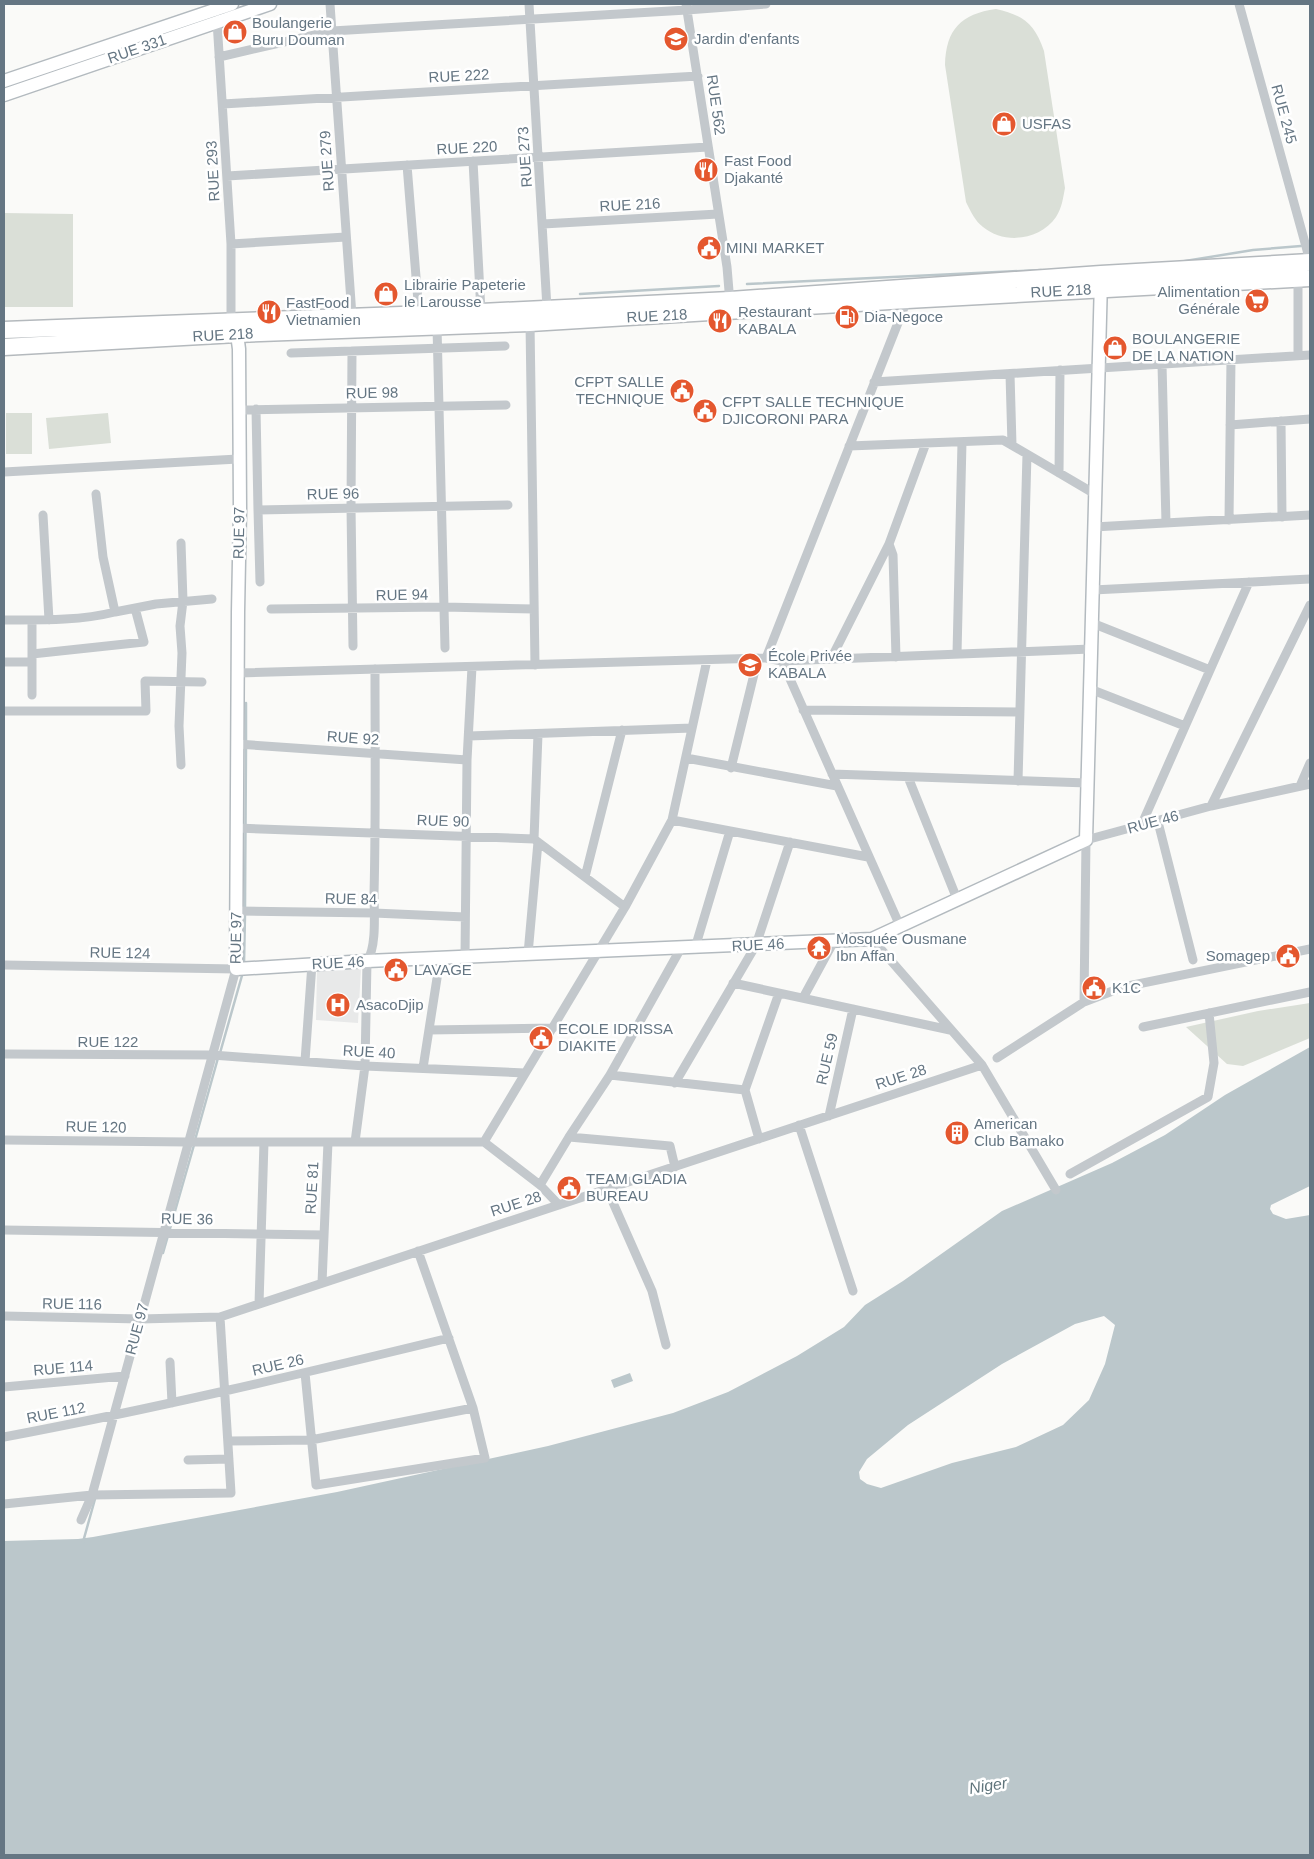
<svg xmlns="http://www.w3.org/2000/svg" width="1314" height="1859" font-family="Arial,sans-serif">
	<rect width="100%" height="100%" fill="#fafaf8"/>
	<path fill="#e8e9e9" d="M361 968 358 1023 316 1020 317 971Z"/>
	<path fill="#dadfd7" d="M996 9C1023 15 1035 24 1044 51L1065 188C1063 198 1062 208 1056 217 1040 240 1005 245 983 227 975 221 971 212 966 202L945 65C946 29 961 14 996 9Z
		M4 213 73 214V307H4Z
		M6 413H32V454H6Z
		M108 413 111 443 49 449 46 418Z
		M1310 1003V1038L1243 1066 1227 1064 1186 1027 1258 1011Z"/>
	<path fill="#bbc7cb" fill-rule="evenodd" d="M1310 1047V1186L1271 1205 1270 1209 1273 1214 1286 1219 1310 1215V1855H4V1541L78 1539 93 1537 337 1492 548 1446 673 1413 728 1392 797 1356 844 1327 865 1305 903 1281 1002 1211 1112 1163 1165 1135 1225 1095ZM1104 1316 1115 1325 1105 1364 1089 1400 1063 1425 1016 1447 952 1463 881 1488 867 1484 860 1479 859 1472 867 1459 908 1425 1002 1364 1075 1324Z
		M630 1373 633 1381 614 1388 611 1380Z"/>
	<g fill="none" stroke-linecap="round" stroke-linejoin="round">
		<path stroke="#bbc7cb" stroke-width="2.5" d="M1179 262 1253 250 1301 246
			M747 284 1041 270
			M580 294 719 286
			M246 741V703
			M245 909 246 747
			M244 964 245 914
			M220 1053 243 972
			M195 1140 218 1058
			M163 1253 194 1145
			M83 1542 95 1499"/>
		<defs>
			<path id="secondary" d="M4 81 232 4
				M4 95 270 4
				M237 334 239 349 240 509 238 612 236 969 367 961 872 939 1086 840 1101 280"/>
			<path id="highway" d="M4 330 481 312 730 300 1101 274 1310 262
				M4 347 237 334 530 323 907 300 1310 278"/>
		</defs>
		<use href="#secondary" stroke="#b3babf" stroke-width="15"/>
		<use href="#highway" stroke="#b4b9bd" stroke-width="19"/>
		<path stroke="#c3c8cc" stroke-width="9" d="M330 4 352 316
			M529 4 547 308
			M686 4 727 267 730 303
			M1239 4 1310 261
			M217 21 231 244V320L233 325
			M219 57 332 31 687 10 766 4
			M223 104 698 76
			M473 161 481 312
			M407 165 419 314
			M227 176 708 147
			M543 224 718 214
			M231 244 346 237
			M530 323 535 665
			M437 327 445 648
			M352 351 351 507 353 646
			M291 353 505 346
			M1298 355V278
			M1162 364 1166 523
			M1010 374 1012 445
			M874 382 1310 355
			M256 409 258 510 508 505
			M239 410 506 405
			M1281 421 1282 517
			M1230 425 1310 419
			M849 446 1003 440 1095 494
			M4 472 238 459
			M1059 473 1060 370
			M96 494 103 557 115 612 156 604 212 599
			M258 510 260 582
			M43 515 49 620
			M1229 520 1231 359
			M1094 527 1310 515
			M181 543 183 601 180 626 182 653 179 726 181 765
			M1093 590 1310 579
			M271 609 444 607 534 609
			M4 620C40 620 79 621 115 612
			M32 620V695
			M1092 623 1210 670
			M32 654 144 642 135 608
			M957 654 962 442
			M896 657 893 555 889 544 926 443
			M766 658 907 300
			M831 659 889 544
			M782 661 900 926
			M4 662H32
			M238 673 766 658 782 661 1091 649
			M1090 689 1185 726
			M803 710 1020 712
			M4 711H146L145 681 202 682
			M469 736 692 728
			M237 744 467 760
			M686 758 837 786
			M731 768 758 658
			M832 774 1087 783
			M908 777 957 899
			M1018 781 1027 454
			M1300 786 1310 763
			M1211 806 1310 605
			M672 820 868 857
			M1158 822 1193 960
			M1141 826 1249 582
			M237 828 534 839 625 907
			M534 839 538 734
			M585 877 622 730
			M237 911 374 913 465 917
			M872 939 982 1065 1056 1190
			M695 948 730 831
			M528 954 538 842
			M465 958 467 760 472 667
			M4 965 236 969 92 1495 81 1520
			M733 983 950 1030
			M803 998 834 941
			M1084 1002 1086 840 1211 806 1310 784
			M1143 1027 1310 992
			M429 1030 553 1028
			M4 1054 212 1055 365 1066 525 1073
			M997 1058 1084 1002 1123 987 1310 949
			M305 1061 312 964
			M423 1068 440 959
			M610 1075 745 1090
			M675 1083 756 945 790 842
			M829 1116 853 1009
			M799 1125 853 1291
			M569 1137 670 1146 675 1167
			M759 1139 745 1090 779 993
			M4 1140 187 1142H484L540 1185 559 1205
			M355 1142 365 1066 367 961C377 947 374 912 374 894 376 819 375 744 375 669
			M484 1142 625 907 672 820 707 660
			M1070 1174 1208 1097 1214 1063 1209 1013
			M540 1185 569 1137 610 1075 681 948
			M607 1189 652 1291 666 1345
			M4 1230 323 1235
			M322 1283 328 1142
			M259 1304 264 1142
			M4 1316 140 1319 220 1317 982 1065
			M170 1362 172 1403
			M305 1373 316 1485 485 1458 473 1408 418 1251
			M4 1387 125 1376
			M4 1437C153 1409 301 1374 449 1338
			M228 1441 311 1440 473 1408
			M188 1460 229 1459
			M4 1504 92 1495 231 1493 220 1317"/>
		<use href="#secondary" stroke="#fff" stroke-width="12"/>
		<use href="#highway" stroke="#fff" stroke-width="16"/>
	</g>
	<defs>
		<symbol id="shop-disc" viewBox="-11 -11 22 22"><circle r="9.5" fill="#e4572e" stroke="#fff"/><path d="M-5-2.5h2.3a2.7 3.5 0 0 1 5.4 0H5L5.5 6h-11ZM-1.5-2.5h3a1.5 2.3 0 0 0-3 0Z" fill="#fff"/></symbol>
		<symbol id="school-disc" viewBox="-11 -11 22 22"><circle r="9.5" fill="#e4572e" stroke="#fff"/><path d="M0-5L7-2L0 1L-7-2ZM-4 1L0 2.5L4 1V4Q0 6-4 4Z" fill="#fff"/></symbol>
		<symbol id="restaurant-disc" viewBox="-11 -11 22 22"><circle r="9.5" fill="#e4572e" stroke="#fff"/><path d="M-5-6h1v4h1v-4h1v4h1v-4h1v5L-1.5 .5V6h-2V.5L-5-1ZM5-6V6H3V1.5H1.5Q1.5-4 5-6Z" fill="#fff"/></symbol>
		<symbol id="civic-disc" viewBox="-11 -11 22 22"><circle r="9.5" fill="#e4572e" stroke="#fff"/><path d="M-.6-6.5H3V-4.5H.6V-3L4-1V1h2V6H-6V1h2V-1L-.6-3ZM-1.2 2.5V6h2.4V2.5Z" fill="#fff"/></symbol>
		<symbol id="supermarket-disc" viewBox="-11 -11 22 22"><circle r="9.5" fill="#e4572e" stroke="#fff"/><path d="M-6-5.5h2.5l.6 2H6L4.5 2H-2.5L-4.4-4H-6ZM-1.5 3.2a1.3 1.3 0 1 0 .1 0ZM3 3.2a1.3 1.3 0 1 0 .1 0Z" fill="#fff"/></symbol>
		<symbol id="fuel-disc" viewBox="-11 -11 22 22"><circle r="9.5" fill="#e4572e" stroke="#fff"/><path d="M-5.5-6h7V0h2V4h1.3V-2.5L3-4.5l.8-.8L6-3V5H2.5V1h-1V6h-7ZM-4.2-4.7v3.2H.2V-4.7Z" fill="#fff"/></symbol>
		<symbol id="temple-disc" viewBox="-11 -11 22 22"><circle r="9.5" fill="#e4572e" stroke="#fff"/><path d="M0-6L5-2H3V0L6.5 2.5H4V6H1.5V3h-3V6H-4V2.5H-6.5L-3 0V-2H-5Z" fill="#fff"/></symbol>
		<symbol id="hospital-disc" viewBox="-11 -11 22 22"><circle r="9.5" fill="#e4572e" stroke="#fff"/><path d="M-5-5h3v3.5h4V-5h3V5h-3V1.5h-4V5h-3Z" fill="#fff"/></symbol>
		<symbol id="building-disc" viewBox="-11 -11 22 22"><circle r="9.5" fill="#e4572e" stroke="#fff"/><path d="M-4-6H4V6H1V3H-1V6H-4ZM-2.5-4.3h1.7v1.8h-1.7ZM.8-4.3h1.7v1.8H.8ZM-2.5-1h1.7V.8h-1.7ZM.8-1h1.7V.8H.8Z" fill="#fff"/></symbol>
	</defs>
	<g fill-rule="evenodd">
		<use href="#shop-disc" x="221" y="18" width="28" height="28"/>
		<use href="#school-disc" x="662" y="25" width="28" height="28"/>
		<use href="#shop-disc" x="990" y="110" width="28" height="28"/>
		<use href="#restaurant-disc" x="692" y="156" width="28" height="28"/>
		<use href="#civic-disc" x="695" y="234" width="28" height="28"/>
		<use href="#shop-disc" x="372" y="280" width="28" height="28"/>
		<use href="#supermarket-disc" x="1243" y="287" width="28" height="28"/>
		<use href="#restaurant-disc" x="255" y="298" width="28" height="28"/>
		<use href="#fuel-disc" x="833" y="303" width="28" height="28"/>
		<use href="#restaurant-disc" x="706" y="307" width="28" height="28"/>
		<use href="#shop-disc" x="1101" y="334" width="28" height="28"/>
		<use href="#civic-disc" x="668" y="377" width="28" height="28"/>
		<use href="#civic-disc" x="691" y="397" width="28" height="28"/>
		<use href="#school-disc" x="736" y="651" width="28" height="28"/>
		<use href="#temple-disc" x="805" y="934" width="28" height="28"/>
		<use href="#civic-disc" x="1274" y="942" width="28" height="28"/>
		<use href="#civic-disc" x="382" y="956" width="28" height="28"/>
		<use href="#civic-disc" x="1080" y="974" width="28" height="28"/>
		<use href="#hospital-disc" x="324" y="991" width="28" height="28"/>
		<use href="#civic-disc" x="527" y="1024" width="28" height="28"/>
		<use href="#building-disc" x="943" y="1119" width="28" height="28"/>
		<use href="#civic-disc" x="555" y="1174" width="28" height="28"/>
	</g>
	<g text-anchor="middle" stroke-width="5" stroke-linejoin="round" paint-order="stroke">
		<g font-size="15" fill="#657683" stroke="#fff" text-anchor="start">
			<text x="252" y="28">Boulangerie<tspan x="252" dy="17">Buru Douman</tspan></text>
			<text x="694" y="44">Jardin d'enfants</text>
			<text x="1022" y="129">USFAS</text>
			<text x="724" y="166">Fast Food<tspan x="724" dy="17">Djakanté</tspan></text>
			<text x="726" y="253">MINI MARKET</text>
			<text x="404" y="290">Librairie Papeterie<tspan x="404" dy="17">le Larousse</tspan></text>
			<text x="1240" y="297" text-anchor="end">Alimentation<tspan x="1240" dy="17">Générale</tspan></text>
			<text x="286" y="308">FastFood<tspan x="286" dy="17">Vietnamien</tspan></text>
			<text x="738" y="317">Restaurant<tspan x="738" dy="17">KABALA</tspan></text>
			<text x="864" y="322">Dia-Negoce</text>
			<text x="1132" y="344">BOULANGERIE<tspan x="1132" dy="17">DE LA NATION</tspan></text>
			<text x="664" y="387" text-anchor="end">CFPT SALLE<tspan x="664" dy="17">TECHNIQUE</tspan></text>
			<text x="722" y="407">CFPT SALLE TECHNIQUE<tspan x="722" dy="17">DJICORONI PARA</tspan></text>
			<text x="768" y="661">École Privée<tspan x="768" dy="17">KABALA</tspan></text>
			<text x="836" y="944">Mosquée Ousmane<tspan x="836" dy="17">Ibn Affan</tspan></text>
			<text x="1270" y="961" text-anchor="end">Somagep</text>
			<text x="414" y="975">LAVAGE</text>
			<text x="1112" y="993">K1C</text>
			<text x="356" y="1010">AsacoDjip</text>
			<text x="558" y="1034">ECOLE IDRISSA<tspan x="558" dy="17">DIAKITE</tspan></text>
			<text x="974" y="1129">American<tspan x="974" dy="17">Club Bamako</tspan></text>
			<text x="586" y="1184">TEAM GLADIA<tspan x="586" dy="17">BUREAU</tspan></text>
		</g>
		<g font-size="15" fill="#657683" stroke="#fff">
			<text transform="translate(137 49) rotate(-19)" y="5">RUE 331</text>
			<text transform="translate(459 76) rotate(-3)" y="5">RUE 222</text>
			<text transform="translate(716 105) rotate(82)" y="5">RUE 562</text>
			<text transform="translate(1284 114) rotate(75)" y="5">RUE 245</text>
			<text transform="translate(467 148) rotate(-3)" y="5">RUE 220</text>
			<text transform="translate(525 157) rotate(-94)" y="5">RUE 273</text>
			<text transform="translate(327 161) rotate(-94)" y="5">RUE 279</text>
			<text transform="translate(213 171) rotate(-93)" y="5">RUE 293</text>
			<text transform="translate(630 205) rotate(-3)" y="5">RUE 216</text>
			<text transform="translate(1061 291) rotate(-3)" y="5">RUE 218</text>
			<text transform="translate(657 316) rotate(-3)" y="5">RUE 218</text>
			<text transform="translate(223 335) rotate(-3)" y="5">RUE 218</text>
			<text transform="translate(372 393) rotate(-1)" y="5">RUE 98</text>
			<text transform="translate(333 494) rotate(-1)" y="5">RUE 96</text>
			<text transform="translate(239 533) rotate(-89)" y="5">RUE 97</text>
			<text transform="translate(402 595) rotate(-1)" y="5">RUE 94</text>
			<text transform="translate(353 738) rotate(4)" y="5">RUE 92</text>
			<text transform="translate(443 821) rotate(2)" y="5">RUE 90</text>
			<text transform="translate(1153 822) rotate(-15)" y="5">RUE 46</text>
			<text transform="translate(351 899) rotate(1)" y="5">RUE 84</text>
			<text transform="translate(236 938) rotate(-89)" y="5">RUE 97</text>
			<text transform="translate(758 945) rotate(-3)" y="5">RUE 46</text>
			<text transform="translate(120 953) rotate(1)" y="5">RUE 124</text>
			<text transform="translate(338 963) rotate(-3)" y="5">RUE 46</text>
			<text x="108" y="1047">RUE 122</text>
			<text transform="translate(369 1052) rotate(3)" y="5">RUE 40</text>
			<text transform="translate(827 1059) rotate(-77)" y="5">RUE 59</text>
			<text transform="translate(901 1077) rotate(-18)" y="5">RUE 28</text>
			<text transform="translate(96 1127) rotate(1)" y="5">RUE 120</text>
			<text transform="translate(312 1188) rotate(-87)" y="5">RUE 81</text>
			<text transform="translate(516 1204) rotate(-18)" y="5">RUE 28</text>
			<text transform="translate(187 1219) rotate(1)" y="5">RUE 36</text>
			<text transform="translate(72 1304) rotate(1)" y="5">RUE 116</text>
			<text transform="translate(137 1329) rotate(-75)" y="5">RUE 97</text>
			<text transform="translate(278 1365) rotate(-13)" y="5">RUE 26</text>
			<text transform="translate(63 1368) rotate(-5)" y="5">RUE 114</text>
			<text transform="translate(56 1413) rotate(-11)" y="5">RUE 112</text>
		</g>
		<g font-size="16" font-style="italic" fill="#60757c" stroke="#fff">
			<text transform="translate(988 1785) rotate(-9)" y="6">Niger</text>
		</g>
	</g>
	<rect width="1314" height="1859" fill="none" stroke="#657683" stroke-width="10"/>
</svg>
